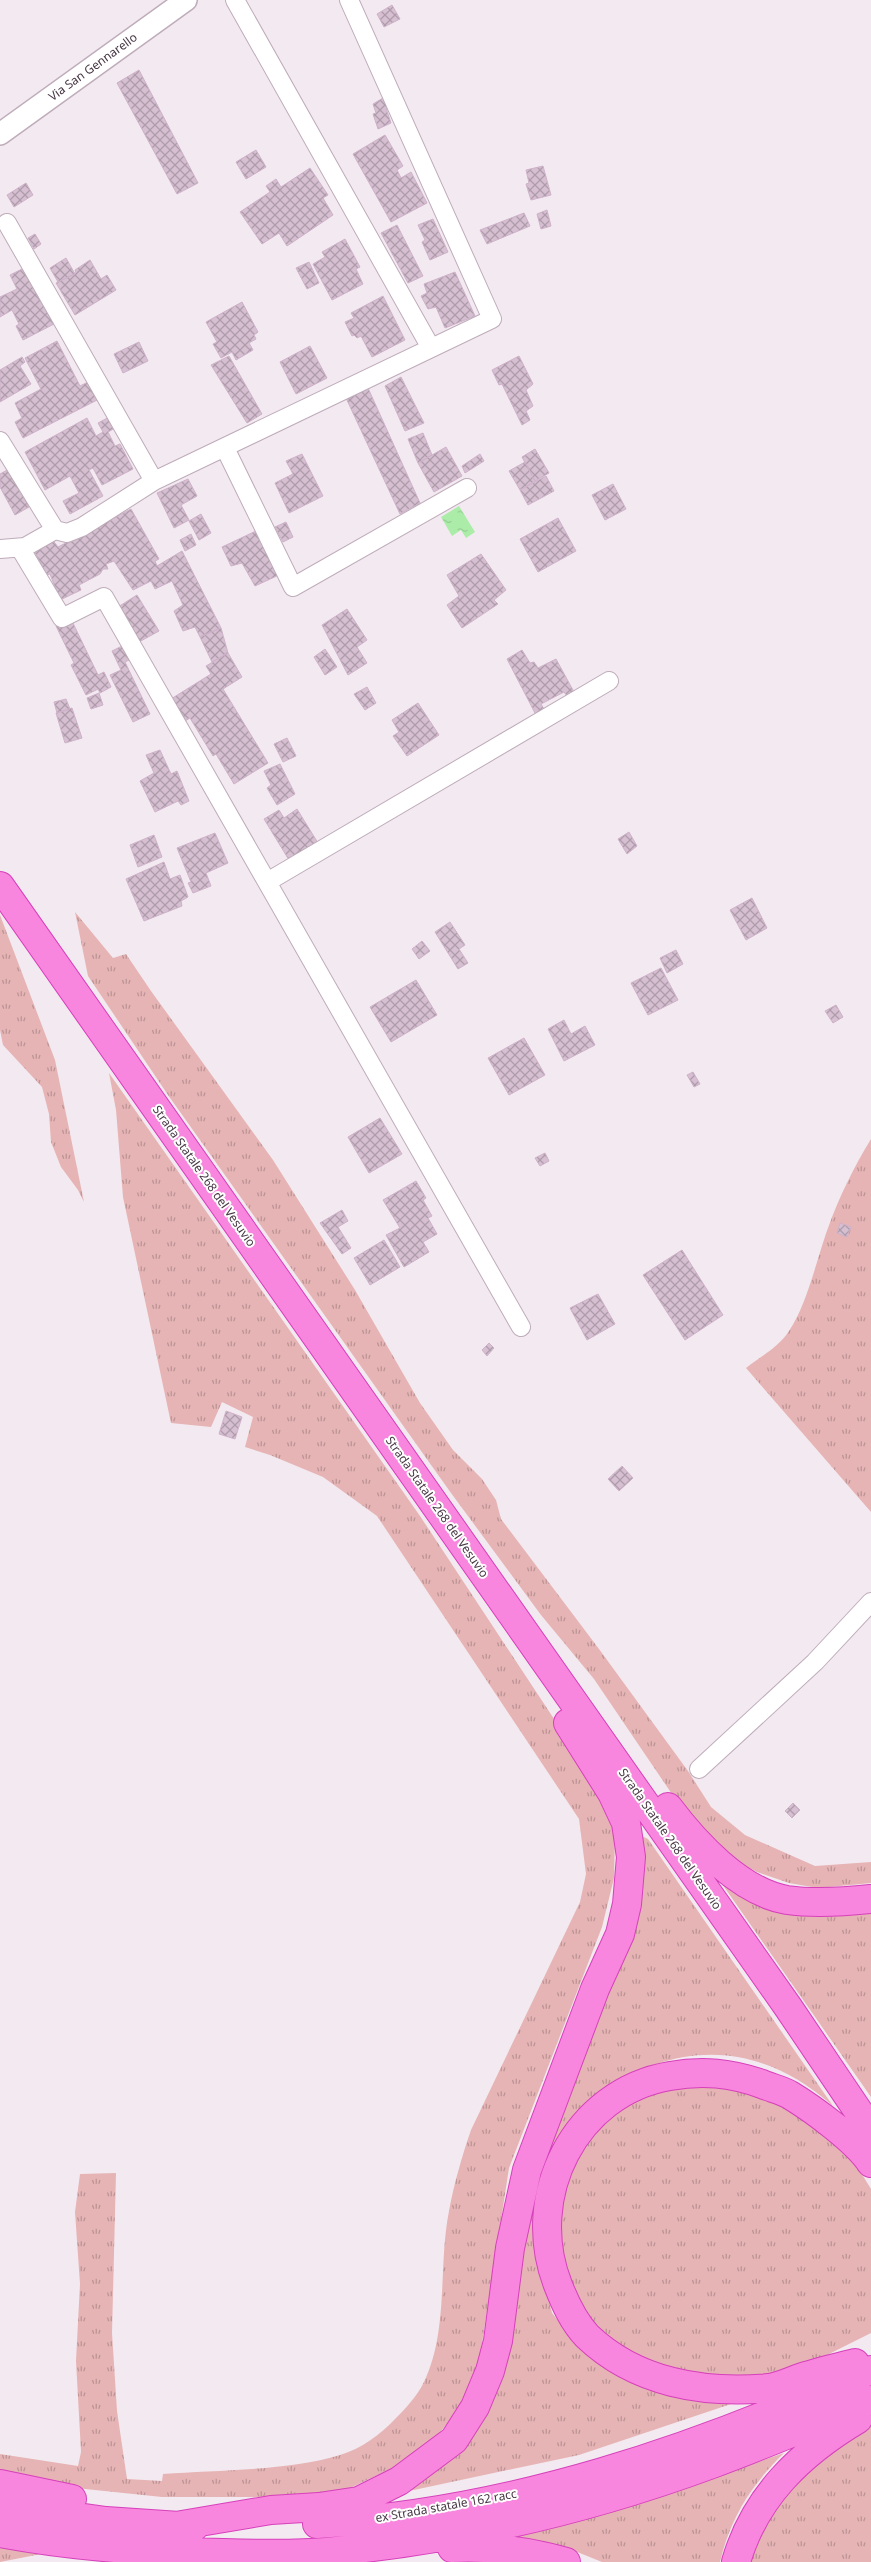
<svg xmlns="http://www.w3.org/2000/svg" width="871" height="2562" font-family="'Noto Sans',sans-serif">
	<defs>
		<pattern id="grass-tufts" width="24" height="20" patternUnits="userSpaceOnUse" patternTransform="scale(1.25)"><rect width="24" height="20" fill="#e6b4b4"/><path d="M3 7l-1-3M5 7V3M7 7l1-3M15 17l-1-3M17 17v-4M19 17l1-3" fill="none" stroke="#bc9394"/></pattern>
		<pattern id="water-ripples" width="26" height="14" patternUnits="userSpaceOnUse" patternTransform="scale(1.25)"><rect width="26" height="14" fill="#abeda8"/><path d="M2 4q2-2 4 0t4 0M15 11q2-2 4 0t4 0" fill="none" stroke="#94cc92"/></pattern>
		<pattern id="building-cross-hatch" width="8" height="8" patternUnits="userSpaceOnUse" patternTransform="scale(1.25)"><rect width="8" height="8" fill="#d5bfd1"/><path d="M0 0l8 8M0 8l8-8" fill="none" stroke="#af9cab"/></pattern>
	</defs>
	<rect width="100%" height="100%" fill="#f3e9f1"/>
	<path fill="url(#grass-tufts)" d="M75 912 113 958 126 954 151 991 273 1160 355 1290 420 1403 453 1450 482 1479 496 1500 501 1519 599 1649 688 1771 711 1807 745 1835 815 1866 871 1862V1883L818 1888 789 1883 757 1872 738 1862 717 1846 676 1800 594 1679 541 1615 451 1493 168 1095 88 976Z
		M0 915 55 1060 84 1202 78 1190 61 1167 51 1142 49 1114 42 1087 3 1045 0 1030Z
		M109 1073 420 1516 607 1799 615 1834 614 1878 602 1927 509 2168 479 2363 463 2404 437 2436 401 2464 350 2488 294 2497H162L47 2485 0 2475V2454L78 2466 81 2452 76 2361 80 2284 75 2212 80 2174 116 2173 112 2333 117 2411 127 2479 162 2481 163 2474C217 2470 288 2471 340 2455 361 2449 381 2434 396 2418 406 2408 417 2396 424 2382 449 2330 438 2266 449 2211 454 2184 462 2156 471 2130L580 1902 586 1874 579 1819 377 1516 323 1477 270 1455 245 1447 253 1417 222 1402 211 1427 171 1423 123 1197 116 1110Z
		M871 1139V1512L746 1368C760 1357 780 1346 789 1331 807 1305 817 1258 828 1228 839 1197 854 1167 871 1139Z
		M642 1836 648 1839 833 2106C762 2043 681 2038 602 2092L539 2260 552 2313 583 2352 623 2379 677 2398 734 2403 579 2455 409 2491C455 2461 486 2421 504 2369L532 2189 643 1865Z
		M720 1881 871 1911V2097Z
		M708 2082 769 2097 813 2123 849 2153 871 2189V2333L801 2368 759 2376 711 2377 649 2366 597 2329 573 2293 558 2231 564 2189 582 2150 595 2133 627 2105 666 2088Z
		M871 2426V2562H745L777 2500 846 2438Z
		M784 2453C752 2484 730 2518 720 2562H602L565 2547 514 2536 645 2501Z
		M0 2547 41 2554 0 2562Z"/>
	<path fill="url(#water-ripples)" d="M459 506 475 532 466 538 461 530 452 536 441 517Z"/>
	<path fill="url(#building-cross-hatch)" stroke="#cfb2ca" d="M392 5 400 19 384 27 377 14Z
		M139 70 198 183 177 194 117 83Z
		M388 95 391 105 386 108 391 123 378 129 373 114 376 113 373 104Z
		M385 135 403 166 397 170 401 178 411 172 427 203 391 222 353 154Z
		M256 150 266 167 246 179 236 162Z
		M543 166 551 195 531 200 526 184 529 183 526 170Z
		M310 168 328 195 323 198 333 215 287 246 279 233 262 244 240 212 270 192 266 186 276 179 281 187Z
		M26 183 33 195 14 207 7 195Z
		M547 210 551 226 541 229 537 214Z
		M524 213 530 226 487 244 480 230Z
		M433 219 448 252 430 260 422 242 425 240 418 225Z
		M397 225 423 276 408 283 381 233Z
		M35 234 41 244 34 249 28 238Z
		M345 239 360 267 356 269 363 284 332 300 313 264 325 257 322 252Z
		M66 258 75 274 58 282 50 268Z
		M90 260 101 279 107 275 116 290 75 315 56 283 76 273 75 270Z
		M309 262 319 283 307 289 296 268Z
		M26 267 56 323 23 340 16 326 19 324 12 310 0 317V297L17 289 10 275Z
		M455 272 475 316 445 328 436 307 428 309 421 296 427 293 424 284Z
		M383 296 405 340 372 357 361 336 357 338 354 335 352 336 345 322 354 318 351 313Z
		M242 302 258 332 254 335 256 339 249 343 253 350 236 360 232 352 221 358 213 344 217 342 206 322Z
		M57 341 80 386 92 380 101 398 23 438 15 422 22 418 15 403 41 389 25 358Z
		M139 342 148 361 123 373 114 354Z
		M310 346 327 378 296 394 280 362Z
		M229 356 262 414 247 423 211 365Z
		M519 356 533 384 526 390 533 406 526 411 530 420 522 425 502 384 499 385 492 370Z
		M22 357 25 362 20 366 31 384 0 402V370Z
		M401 377 424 423 405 431 385 386Z
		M368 388 420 503 400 514 346 398Z
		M111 416 117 427 108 432 115 446 120 444 133 469 102 485 93 468 89 470 103 496 70 514 63 501 79 493 70 476 45 490 25 452 87 418 96 436 103 432 98 423Z
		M423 433 432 455 418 463 408 439Z
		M446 447 462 476 434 492 418 463Z
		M535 449 549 473 535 481 522 457Z
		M302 454 323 496 289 513 275 483 293 474 286 461Z
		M480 454 484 461 465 473 462 466Z
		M525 462 535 481 520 490 509 471Z
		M9 469 29 507 15 515 0 487V474Z
		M546 476 554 491 528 505 520 490Z
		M188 479 197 496 181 505 189 520 174 528 157 493Z
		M613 484 626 509 605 520 592 495Z
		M131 509 159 559 155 561 157 566 182 551 221 628 200 637 195 627 183 631 174 611 183 605 172 581 155 589 151 581 133 590 114 561 106 564 108 569H103L100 574 79 585 81 590 60 600 50 574 47 575 33 549 51 538 58 547Z
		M201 514 211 533 199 540 189 521Z
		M558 518 576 551 538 572 520 539Z
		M286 522 293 537 283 542 275 527Z
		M258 530 279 575 255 586 242 563 231 566 222 547Z
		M191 534 196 545 185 551 180 540Z
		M481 554 506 590 494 600 498 604 462 628 447 605 459 596 447 575Z
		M137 595 159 631 139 642 118 607Z
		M347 609 367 640 357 647 367 663 348 675 322 625Z
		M71 619 98 675 104 672 111 687 100 693 98 689 86 695 71 665 74 663 56 626Z
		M221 628 228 653 212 662 200 637Z
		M126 644 133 658 125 662 150 714 133 722 110 675 121 670 112 651Z
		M325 649 337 667 325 675 314 657Z
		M522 650 530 663 534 662 538 668 556 659 574 692 567 696 564 692 541 704 544 709 536 715 507 659Z
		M228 653 242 677 223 689 268 763 234 784 216 754 213 756 190 718 185 721 171 699 211 674 206 666Z
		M367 687 376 703 365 710 354 694Z
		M99 693 103 705 91 709 87 698Z
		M66 699 70 709 57 713 54 702Z
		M418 703 439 735 407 756 393 736 399 732 392 720Z
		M72 708 82 738 65 743 56 713Z
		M287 738 296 756 283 762 274 744Z
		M160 750 171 774 177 771 189 801 181 805 178 801 155 812 140 781 154 773 146 755Z
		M280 764 295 794 277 805 267 788 271 785 264 771Z
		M297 809 318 843 289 860 264 819 279 810 284 818Z
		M629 832 637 846 627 854 618 839Z
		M215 833 228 863 206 873 211 886 193 893 188 883 191 882 177 848Z
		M154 835 162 857 138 867 130 845Z
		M164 862 170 879 180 875 188 897 181 901 182 906 144 921 126 879Z
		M752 898 767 928 746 940 730 910Z
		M450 922 465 945 459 949 468 963 458 969 435 932Z
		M422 941 430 951 419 959 412 949Z
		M676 950 683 964 667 973 660 958Z
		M661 968 678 1000 648 1015 631 983Z
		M416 980 437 1015 391 1042 370 1007Z
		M836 1005 843 1017 833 1023 825 1011Z
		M564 1020 571 1034 585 1026 595 1045 564 1061 548 1029Z
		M524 1038 545 1075 509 1095 488 1058Z
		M693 1072 700 1084 694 1087 687 1075Z
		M380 1118 402 1154 369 1173 348 1137Z
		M545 1153 549 1161 540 1166 535 1158Z
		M416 1181 426 1198 423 1200 432 1216 428 1218 437 1234 423 1242 429 1252 404 1267 386 1235 400 1228 383 1200Z
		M342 1210 348 1221 338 1227 351 1248 342 1254 320 1223Z
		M840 1223 851 1227 847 1237 837 1233Z
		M384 1240 400 1267 370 1285 354 1258Z
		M682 1250 723 1315 685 1340 643 1275Z
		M598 1294 615 1324 587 1340 570 1308Z
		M489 1343 494 1348 487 1356 482 1350Z
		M226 1411 242 1417 235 1439 219 1434Z
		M622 1466 633 1478 619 1491 608 1479Z
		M793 1803 800 1810 792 1818 785 1811Z"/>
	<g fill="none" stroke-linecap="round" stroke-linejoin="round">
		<defs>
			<path id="minor" d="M235 0 431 348
				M7 223 154 481
				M0 441 55 530 67 533 82 527 154 481 492 319 349 0
				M225 448 293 587 467 488
				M20 548 62 618 104 597 267 882 609 681
				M0 549 25 547 55 530
				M267 882 521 1327
				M699 1769 815 1662 871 1602"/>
			<path id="tertiary" d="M0 134 186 0"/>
			<path id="trunk" d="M0 886 788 2007 871 2130
				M668 1807C695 1843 740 1892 787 1900 815 1904 843 1902 871 1899
				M855 2363C840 2367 824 2370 810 2375 796 2378 783 2386 769 2388 704 2394 636 2383 587 2336 573 2321 565 2303 558 2285 523 2196 575 2092 670 2076 703 2070 731 2073 762 2084 771 2088 782 2090 790 2095 813 2109 857 2141 871 2163
				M0 2484 72 2499
				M0 2506 106 2521 194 2527
				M317 2524C510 2513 697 2449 871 2370
				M176 2526 271 2510 319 2507 359 2501 399 2481 454 2440 475 2407 490 2371 498 2341 510 2248 527 2170 595 1989 620 1934 627 1904 631 1857 626 1823 612 1793 568 1723
				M0 2533C74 2547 149 2552 224 2553 258 2554 293 2555 327 2552 458 2540 590 2509 712 2464 766 2444 818 2422 871 2400
				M452 2548C491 2546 528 2551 566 2562
				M736 2562C755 2496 801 2453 858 2419"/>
		</defs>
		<use href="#minor" stroke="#bfacba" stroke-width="20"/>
		<use href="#tertiary" stroke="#bfacba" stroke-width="24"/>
		<use href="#trunk" stroke="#d640bb" stroke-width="30"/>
		<use href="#minor" stroke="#fff" stroke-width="18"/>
		<use href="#tertiary" stroke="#fff" stroke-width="21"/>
		<use href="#trunk" stroke="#f886de" stroke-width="28"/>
	</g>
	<g text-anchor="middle" stroke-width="4" stroke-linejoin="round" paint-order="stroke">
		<g font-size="12" fill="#473744" stroke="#fff">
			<text transform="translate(93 67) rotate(-36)" y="4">Via San Gennarello</text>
			<text transform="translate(204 1176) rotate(55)" y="4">Strada Statale 268 del Vesuvio</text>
			<text transform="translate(437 1507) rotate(55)" y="4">Strada Statale 268 del Vesuvio</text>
			<text transform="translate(670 1839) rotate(55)" y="4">Strada Statale 268 del Vesuvio</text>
			<text transform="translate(446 2506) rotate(-10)" y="4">ex Strada statale 162 racc</text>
		</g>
	</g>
</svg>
